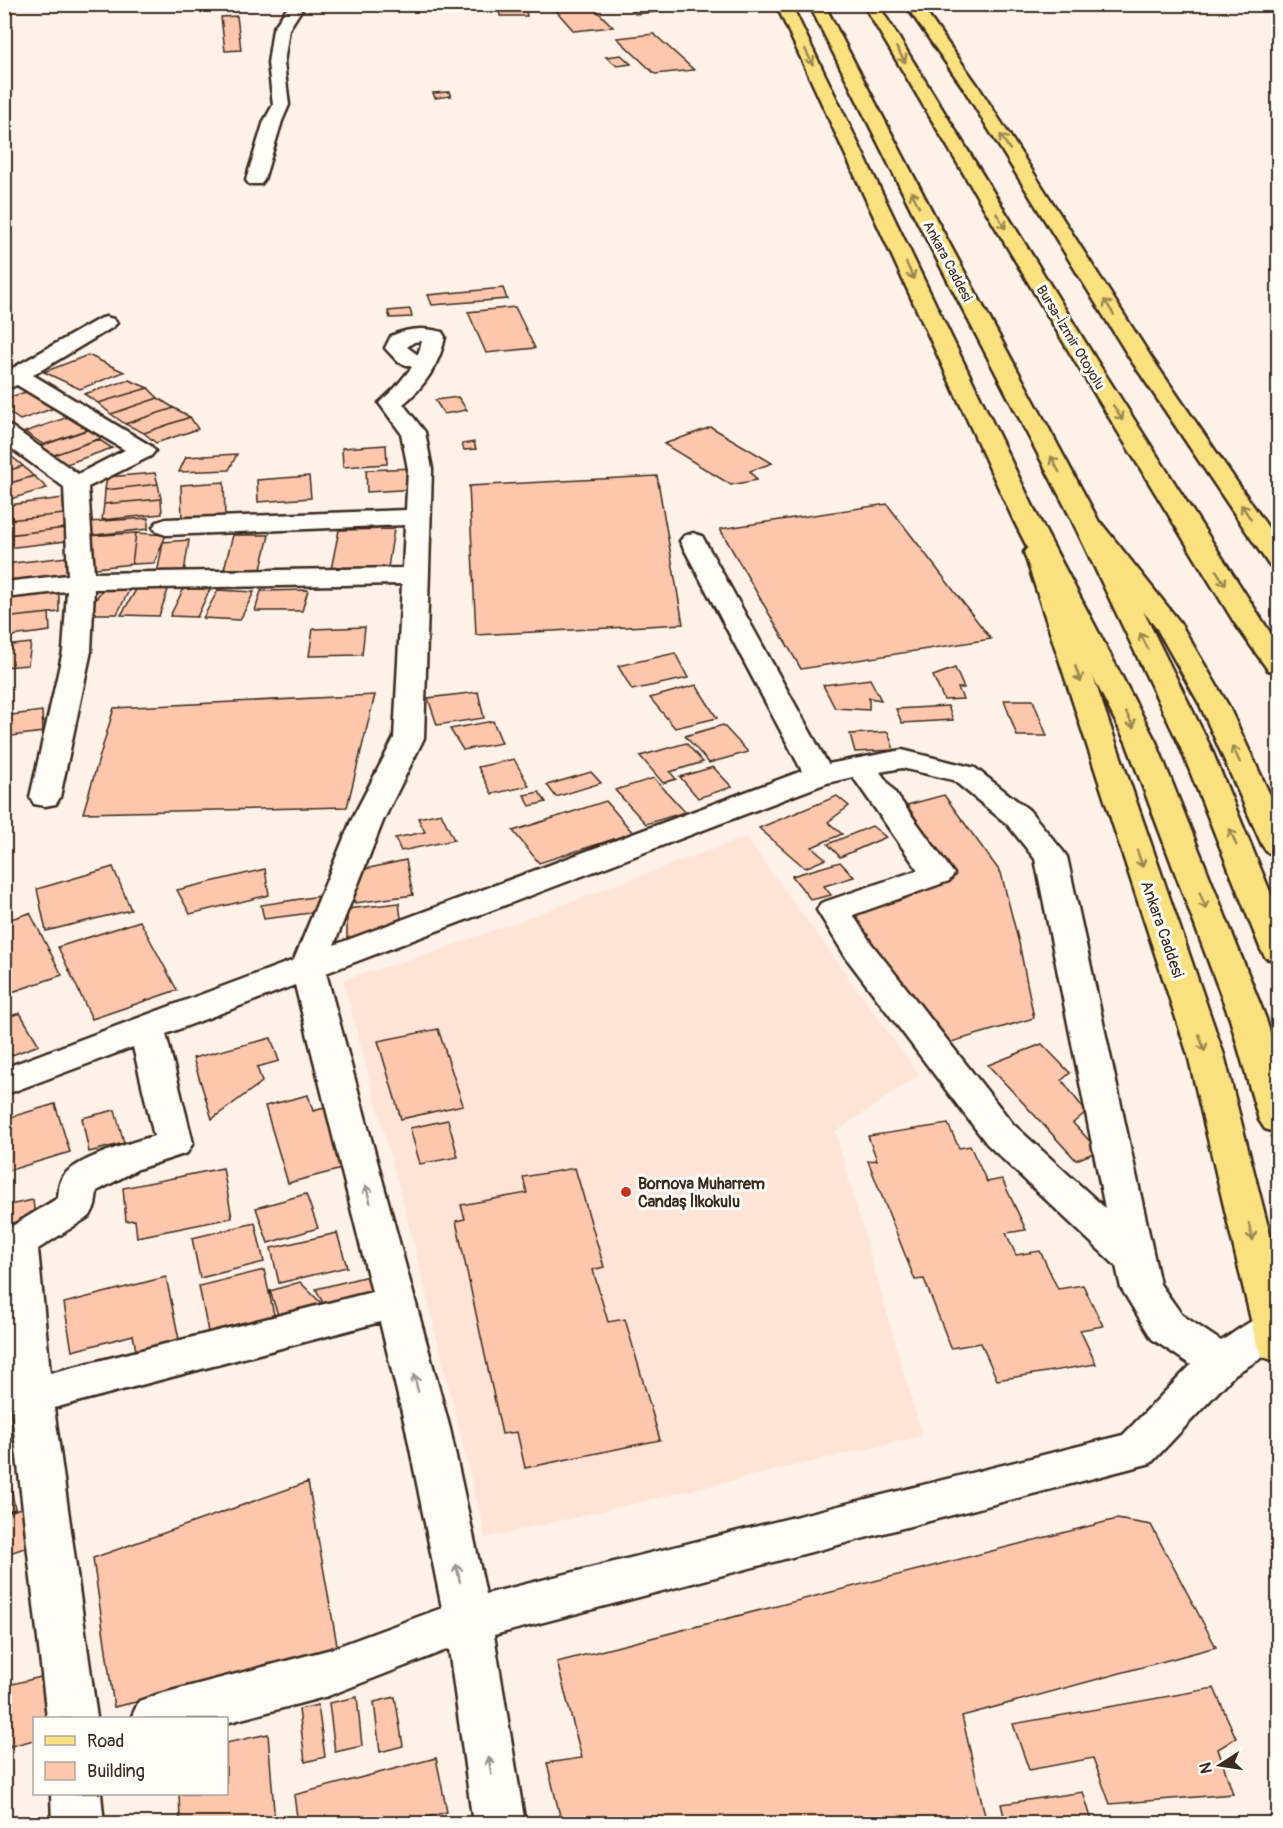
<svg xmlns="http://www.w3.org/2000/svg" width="1283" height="1828" font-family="Pangolin,sans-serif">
	<rect width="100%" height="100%" fill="#fdf1e8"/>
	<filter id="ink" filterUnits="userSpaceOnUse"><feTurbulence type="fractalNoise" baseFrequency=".0167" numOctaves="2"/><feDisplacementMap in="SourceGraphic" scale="12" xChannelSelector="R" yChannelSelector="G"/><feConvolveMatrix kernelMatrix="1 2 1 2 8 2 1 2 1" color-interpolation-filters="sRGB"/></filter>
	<g filter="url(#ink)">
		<path fill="#fde4d6" d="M746 837 919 1075 835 1132 922 1436 486 1538 405 1209 343 980 438 951Z"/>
		<path fill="#fcc7ac" stroke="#3b2a1e" stroke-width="1.5" d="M222 4H257L252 8 220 6Z
			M490 4H520L522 7 493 9Z
			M550 4H590L613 27 574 31Z
			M624 4H659L666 11 635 14Z
			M525 8 527 16H500L499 9Z
			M237 16 241 50 225 51 221 17Z
			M654 34 694 70 655 74 617 38Z
			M621 55 631 64 617 66 606 57Z
			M449 92 451 96 435 98 433 93Z
			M503 288 507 299 432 305 428 295Z
			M515 307 535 348 486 353 468 312Z
			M410 309 412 317 390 318 388 311Z
			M88 355 124 372 80 389 44 372Z
			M129 380 148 388 98 403 84 394Z
			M148 388 158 398 111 414 98 403Z
			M35 389 60 406 20 420 4 409V399Z
			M458 397 467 410 444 414 435 400Z
			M158 398 174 408 125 424 111 414Z
			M174 408 190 417 144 433 125 424Z
			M71 416 90 429 44 445 25 432Z
			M190 417 198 429 156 443 144 433Z
			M711 427 772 463 750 471 757 480 731 485 664 444Z
			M88 429 102 438 51 456 37 447Z
			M98 439 112 448 64 465 51 456Z
			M474 442 476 449 464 450 462 444Z
			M386 445 387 464 343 467 342 448Z
			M237 454 229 470 179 472 186 457Z
			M10 455 23 466 4 472V456Z
			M23 466 33 476 4 485V472Z
			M414 468 416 489 367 492 366 470Z
			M155 473 158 484 105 490 107 477Z
			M34 476 47 488 4 501V485Z
			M309 476 311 498 258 502 257 480Z
			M657 476 683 624 476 635 469 486Z
			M224 482 225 518 182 522 181 485Z
			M158 484 161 499 104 504 105 490Z
			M63 498 64 514 9 520V505Z
			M161 499 162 514 102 520 104 504Z
			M887 504 991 639 801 669 720 529Z
			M64 514 65 528 9 535V520Z
			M148 518V529L86 536 88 522Z
			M65 528 66 541 7 548V535Z
			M394 529 387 574H330L339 530Z
			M136 533 132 564 86 569V536Z
			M136 533 166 535 154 563 132 564Z
			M233 535H269L261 569H224Z
			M189 540 184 572 157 574 163 542Z
			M67 557V579L4 586V564Z
			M140 583 170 584 159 616 121 615Z
			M132 585 117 614H87L104 586Z
			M184 588 210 589 197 617 170 616Z
			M218 590 254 592 240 620 203 618Z
			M308 590 302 611H255L261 591Z
			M59 593V612L4 618V599Z
			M49 613 50 631 4 637V618Z
			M365 627 362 655 309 656 313 629Z
			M31 643 28 665 4 667V646Z
			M675 653 688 678 632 690 618 666Z
			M955 668 964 688H958L963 699 944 700 933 676Z
			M870 679 881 700 869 698V710L835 708 823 685Z
			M696 685 717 718 675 728 650 698Z
			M478 692 484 718 437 725 428 698Z
			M375 695 347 807 83 813 114 708Z
			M1004 700H1033L1047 736H1017Z
			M948 706 953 720 902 723 896 709Z
			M42 711 43 732 4 737V716Z
			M493 721 502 743 463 750 450 729Z
			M723 725 748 752 709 763 685 736Z
			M888 732 894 750 855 752 850 734Z
			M686 743 703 762 670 772 676 779 663 783 640 756Z
			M514 759 529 786 492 794 478 767Z
			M713 767 732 787 698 798 680 777Z
			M591 772 601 783 556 797 547 785Z
			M654 778 685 812 646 824 615 790Z
			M539 792 546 802 530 806 524 795Z
			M944 795 1001 873 1019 943 1034 1018 948 1043 849 914 952 874 907 805Z
			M837 796 849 806 828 822 842 834 812 847 826 859 805 868 759 828Z
			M606 801 633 833 539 863 513 831Z
			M441 813 454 840 401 851 395 838 425 832 418 818Z
			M872 826 886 837 840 857 828 844Z
			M406 860 413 895 355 903 351 872Z
			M840 862 854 877 824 886 831 895 811 900 792 876Z
			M113 867 131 910 46 931 37 889Z
			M265 869 269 895 190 914 177 890Z
			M320 896 318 912 264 919 261 905Z
			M399 903 402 926 347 938V909Z
			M30 913 62 975 12 992 4 978V921Z
			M140 921 177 990 92 1019 58 947Z
			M20 1013 39 1045 4 1058V1018Z
			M438 1029 463 1105 401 1119 378 1041Z
			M271 1038 279 1061 257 1067 262 1082 212 1119 193 1058Z
			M1042 1044 1070 1073 1062 1080 1086 1112 1073 1123 1099 1151 1076 1160 988 1065Z
			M308 1095 313 1111 336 1105 357 1165 288 1183 265 1106Z
			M55 1104 70 1152 4 1172V1119Z
			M115 1110 124 1143 89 1152 82 1118Z
			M448 1120 458 1157 420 1164 410 1128Z
			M948 1124 959 1148 970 1146 987 1182 1002 1179 1026 1230 1006 1233 1016 1255 1040 1251 1058 1289 1083 1285 1103 1326 1080 1330 1096 1364 997 1380 981 1343 951 1348 924 1279 915 1280 868 1161 877 1160 868 1136Z
			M223 1168 232 1218 137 1237 135 1220 126 1221 123 1188Z
			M575 1168 604 1267 593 1270 608 1322 625 1319 660 1440 525 1468 517 1432 502 1434 456 1221 465 1219 461 1205 527 1193 523 1177Z
			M306 1194 318 1228 268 1243 256 1208Z
			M33 1200 36 1226 4 1252V1206Z
			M255 1223 264 1262 200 1278 192 1238Z
			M337 1233 347 1267 279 1283 271 1248Z
			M264 1270 275 1319 210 1342 199 1286Z
			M376 1274 374 1319 325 1307 316 1289Z
			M166 1277 180 1344 137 1355 133 1335 72 1351 64 1303Z
			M300 1282 325 1307 287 1342 270 1291Z
			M13 1345 21 1394 4 1399V1348Z
			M4 1446 15 1509 4 1512Z
			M308 1482 339 1656 114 1707 93 1558Z
			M34 1503 42 1542 4 1555V1514Z
			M1117 1519 1151 1525 1216 1647 962 1716 987 1824H562L547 1763 582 1758 557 1662Z
			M45 1676 47 1718H34V1740L4 1748V1686Z
			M1214 1688 1236 1738 1218 1749 1233 1794 1110 1804 1093 1758 1029 1770 1013 1724Z
			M357 1697 362 1746 335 1752 329 1703Z
			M395 1697 403 1746 380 1752 374 1702Z
			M318 1705 325 1757 305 1762 299 1709Z
			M268 1734 275 1824H171L180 1819 179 1794H226V1743Z
			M436 1758 447 1812 402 1824H298L294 1795Z
			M1083 1792 1093 1824H1006L1001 1804Z
			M53 1814 54 1824H23Z"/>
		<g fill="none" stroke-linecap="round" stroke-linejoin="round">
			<defs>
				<path id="minor" d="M290 4H305L289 29 284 63 289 105 282 121 264 180 261 184H249L246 180 264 121 273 105 268 63 273 29Z
					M106 317 113 319 117 323 113 327 33 375 151 446 155 451 151 456 88 487 94 573 403 568 405 525 166 535 157 532 153 527 157 522 166 519 406 510 408 469 401 433 379 403 395 388 412 367 398 362 385 348 391 336C408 328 424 327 442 332L445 337C440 363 424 388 403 404L425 432 432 469 424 738 383 821 334 945 802 771 680 541 684 536 693 533 702 536 828 764 902 750 975 768 1029 810 1062 850 1067 857 1160 1284 1182 1315 1221 1341C1236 1332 1260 1311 1278 1314V1348L1235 1374 1151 1463 494 1635 525 1824H473L449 1649 328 1696 226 1723V1718H131L139 1701 156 1695 328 1650 442 1608 406 1429 380 1322 54 1408 97 1718H47L10 1396 4 1326V1231L58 1198C59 1190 59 1178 67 1172 86 1156 129 1143 154 1136L133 1047 4 1095V1068L294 960 351 821 394 738 402 584 94 589 91 651 60 797 56 804 45 806 34 804 30 797 63 651 67 591 4 598V582L68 575 64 487 4 443V425L12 427 78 474 125 450 17 385 4 390V373L99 319ZM422 341 418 355 407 347 414 342ZM902 768 953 780 1007 824 1035 859 1105 1208 1013 1124 871 943 853 915 949 881 954 874 880 772ZM853 777 918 870 821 903 817 910 847 959 987 1144 1116 1266 1121 1288 1152 1339 1191 1365 1123 1435 486 1594 450 1429 326 973 827 783ZM295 985 372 1292 50 1373 38 1249 90 1216 95 1206 97 1191 138 1169 187 1153 193 1143 166 1034Z
					M51 1794H101L104 1824H52Z"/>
				<path id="major" d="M1092 520 1101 523 1179 621 1228 705 1278 812V855L1267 852 1262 845 1200 705 1157 629 1079 528 1083 523Z
					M1037 544 1046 547 1050 552 1224 1055 1278 1266V1362L1263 1357 1257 1345 1188 1055 1024 552 1028 547Z"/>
				<path id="highway" d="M776 4H791L1039 519 1156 742 1266 1019 1278 1061V1133L1265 1129 1259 1120 1230 1019 1126 742 1013 519Z
					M809 4H824L935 217 1096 516 1210 746 1278 911V961L1266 958 1261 950 1180 746 1070 516 915 217Z
					M863 4H878L1098 363 1278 645V672L1268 670 1234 622 1076 363Z
					M905 4H920L978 86 1151 357 1278 542V568L1269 565 1129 357 962 86Z"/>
			</defs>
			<use href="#minor" stroke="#3b2a1e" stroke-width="5"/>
			<use href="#major" stroke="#3b2a1e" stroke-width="5"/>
			<use href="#highway" stroke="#3b2a1e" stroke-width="5"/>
			<use href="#minor" fill="#fdfcf7" fill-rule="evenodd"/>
			<use href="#major" fill="#fae180" fill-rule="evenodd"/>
			<use href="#highway" fill="#fae180" fill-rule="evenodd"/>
		</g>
		<defs><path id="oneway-shaft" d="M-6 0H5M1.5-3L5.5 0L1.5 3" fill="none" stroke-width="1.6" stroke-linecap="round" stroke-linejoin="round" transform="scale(1.5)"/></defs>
		<g stroke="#9a864f">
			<use href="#oneway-shaft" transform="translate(901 55) rotate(59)"/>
			<use href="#oneway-shaft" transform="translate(809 57) rotate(64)"/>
			<use href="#oneway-shaft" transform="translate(1005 142) rotate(-122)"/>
			<use href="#oneway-shaft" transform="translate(915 199) rotate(-117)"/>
			<use href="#oneway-shaft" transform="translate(1001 221) rotate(59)"/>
			<use href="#oneway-shaft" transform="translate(910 271) rotate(65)"/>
			<use href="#oneway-shaft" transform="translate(1109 307) rotate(-122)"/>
			<use href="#oneway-shaft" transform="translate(1118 413) rotate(58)"/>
			<use href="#oneway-shaft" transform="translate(1055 464) rotate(-118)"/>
			<use href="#oneway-shaft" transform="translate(1246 512) rotate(-124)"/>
			<use href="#oneway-shaft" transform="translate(1221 578) rotate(58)"/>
			<use href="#oneway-shaft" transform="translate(1144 641) rotate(-116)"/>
			<use href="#oneway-shaft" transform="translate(1078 674) rotate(71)"/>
			<use href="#oneway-shaft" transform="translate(1130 720) rotate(63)"/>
			<use href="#oneway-shaft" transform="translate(1236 754) rotate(-115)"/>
			<use href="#oneway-shaft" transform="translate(1233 837) rotate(-112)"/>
			<use href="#oneway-shaft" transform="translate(1140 859) rotate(71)"/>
			<use href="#oneway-shaft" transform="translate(1203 901) rotate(69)"/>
			<use href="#oneway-shaft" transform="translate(1202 1043) rotate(71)"/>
			<use href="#oneway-shaft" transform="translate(1251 1232) rotate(76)"/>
		</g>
		<g stroke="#9c938a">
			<use href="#oneway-shaft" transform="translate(368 1194) rotate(-105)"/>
			<use href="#oneway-shaft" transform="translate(416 1383) rotate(-104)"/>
			<use href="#oneway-shaft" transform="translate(458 1573) rotate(-102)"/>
			<use href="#oneway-shaft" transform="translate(490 1766) rotate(-99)"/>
		</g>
	</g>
	<circle fill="#c8321e" stroke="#fdfcf7" stroke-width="2" cx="626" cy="1192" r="6"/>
	<g text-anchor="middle" stroke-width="6" stroke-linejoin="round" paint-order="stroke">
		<g font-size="14" fill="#3b2a1e" stroke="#fdfcf7">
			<text transform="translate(948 261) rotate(62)" y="5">Ankara Caddesi</text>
			<text transform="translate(1071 337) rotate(59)" y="5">Bursa-İzmir Otoyolu</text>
		</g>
		<g font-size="16" fill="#3b2a1e" stroke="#fdfcf7">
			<text transform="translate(1163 929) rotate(71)" y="6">Ankara Caddesi</text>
		</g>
		<g font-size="16" font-weight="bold" fill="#3b2a1e" stroke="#fdfcf7" text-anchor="start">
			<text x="638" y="1189">Bornova Muharrem<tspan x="638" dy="18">Candaş İlkokulu</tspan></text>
		</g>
	</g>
	<rect width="1283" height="1828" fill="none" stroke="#fdfcf7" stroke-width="24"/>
	<rect x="12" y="12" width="1259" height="1804" fill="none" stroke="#3b2a1e" stroke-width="2" filter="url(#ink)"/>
	<rect x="33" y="1717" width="195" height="78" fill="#fdfcf7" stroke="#afa8a0" stroke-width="1.5"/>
	<rect x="45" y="1736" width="30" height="9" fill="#fae180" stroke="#afa8a0" stroke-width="1.5"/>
	<text x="87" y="1747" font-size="18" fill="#3b2a1e">Road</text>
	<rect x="45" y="1762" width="30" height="18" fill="#fcc7ac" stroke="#afa8a0" stroke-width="1.5"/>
	<text x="87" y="1777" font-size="18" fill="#3b2a1e">Building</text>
	<g transform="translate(1220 1765) rotate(258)" stroke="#fdfcf7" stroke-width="4.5" paint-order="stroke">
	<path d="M0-4.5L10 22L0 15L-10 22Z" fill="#3b2a1e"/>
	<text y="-9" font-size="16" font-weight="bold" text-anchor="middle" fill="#3b2a1e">N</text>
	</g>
</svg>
